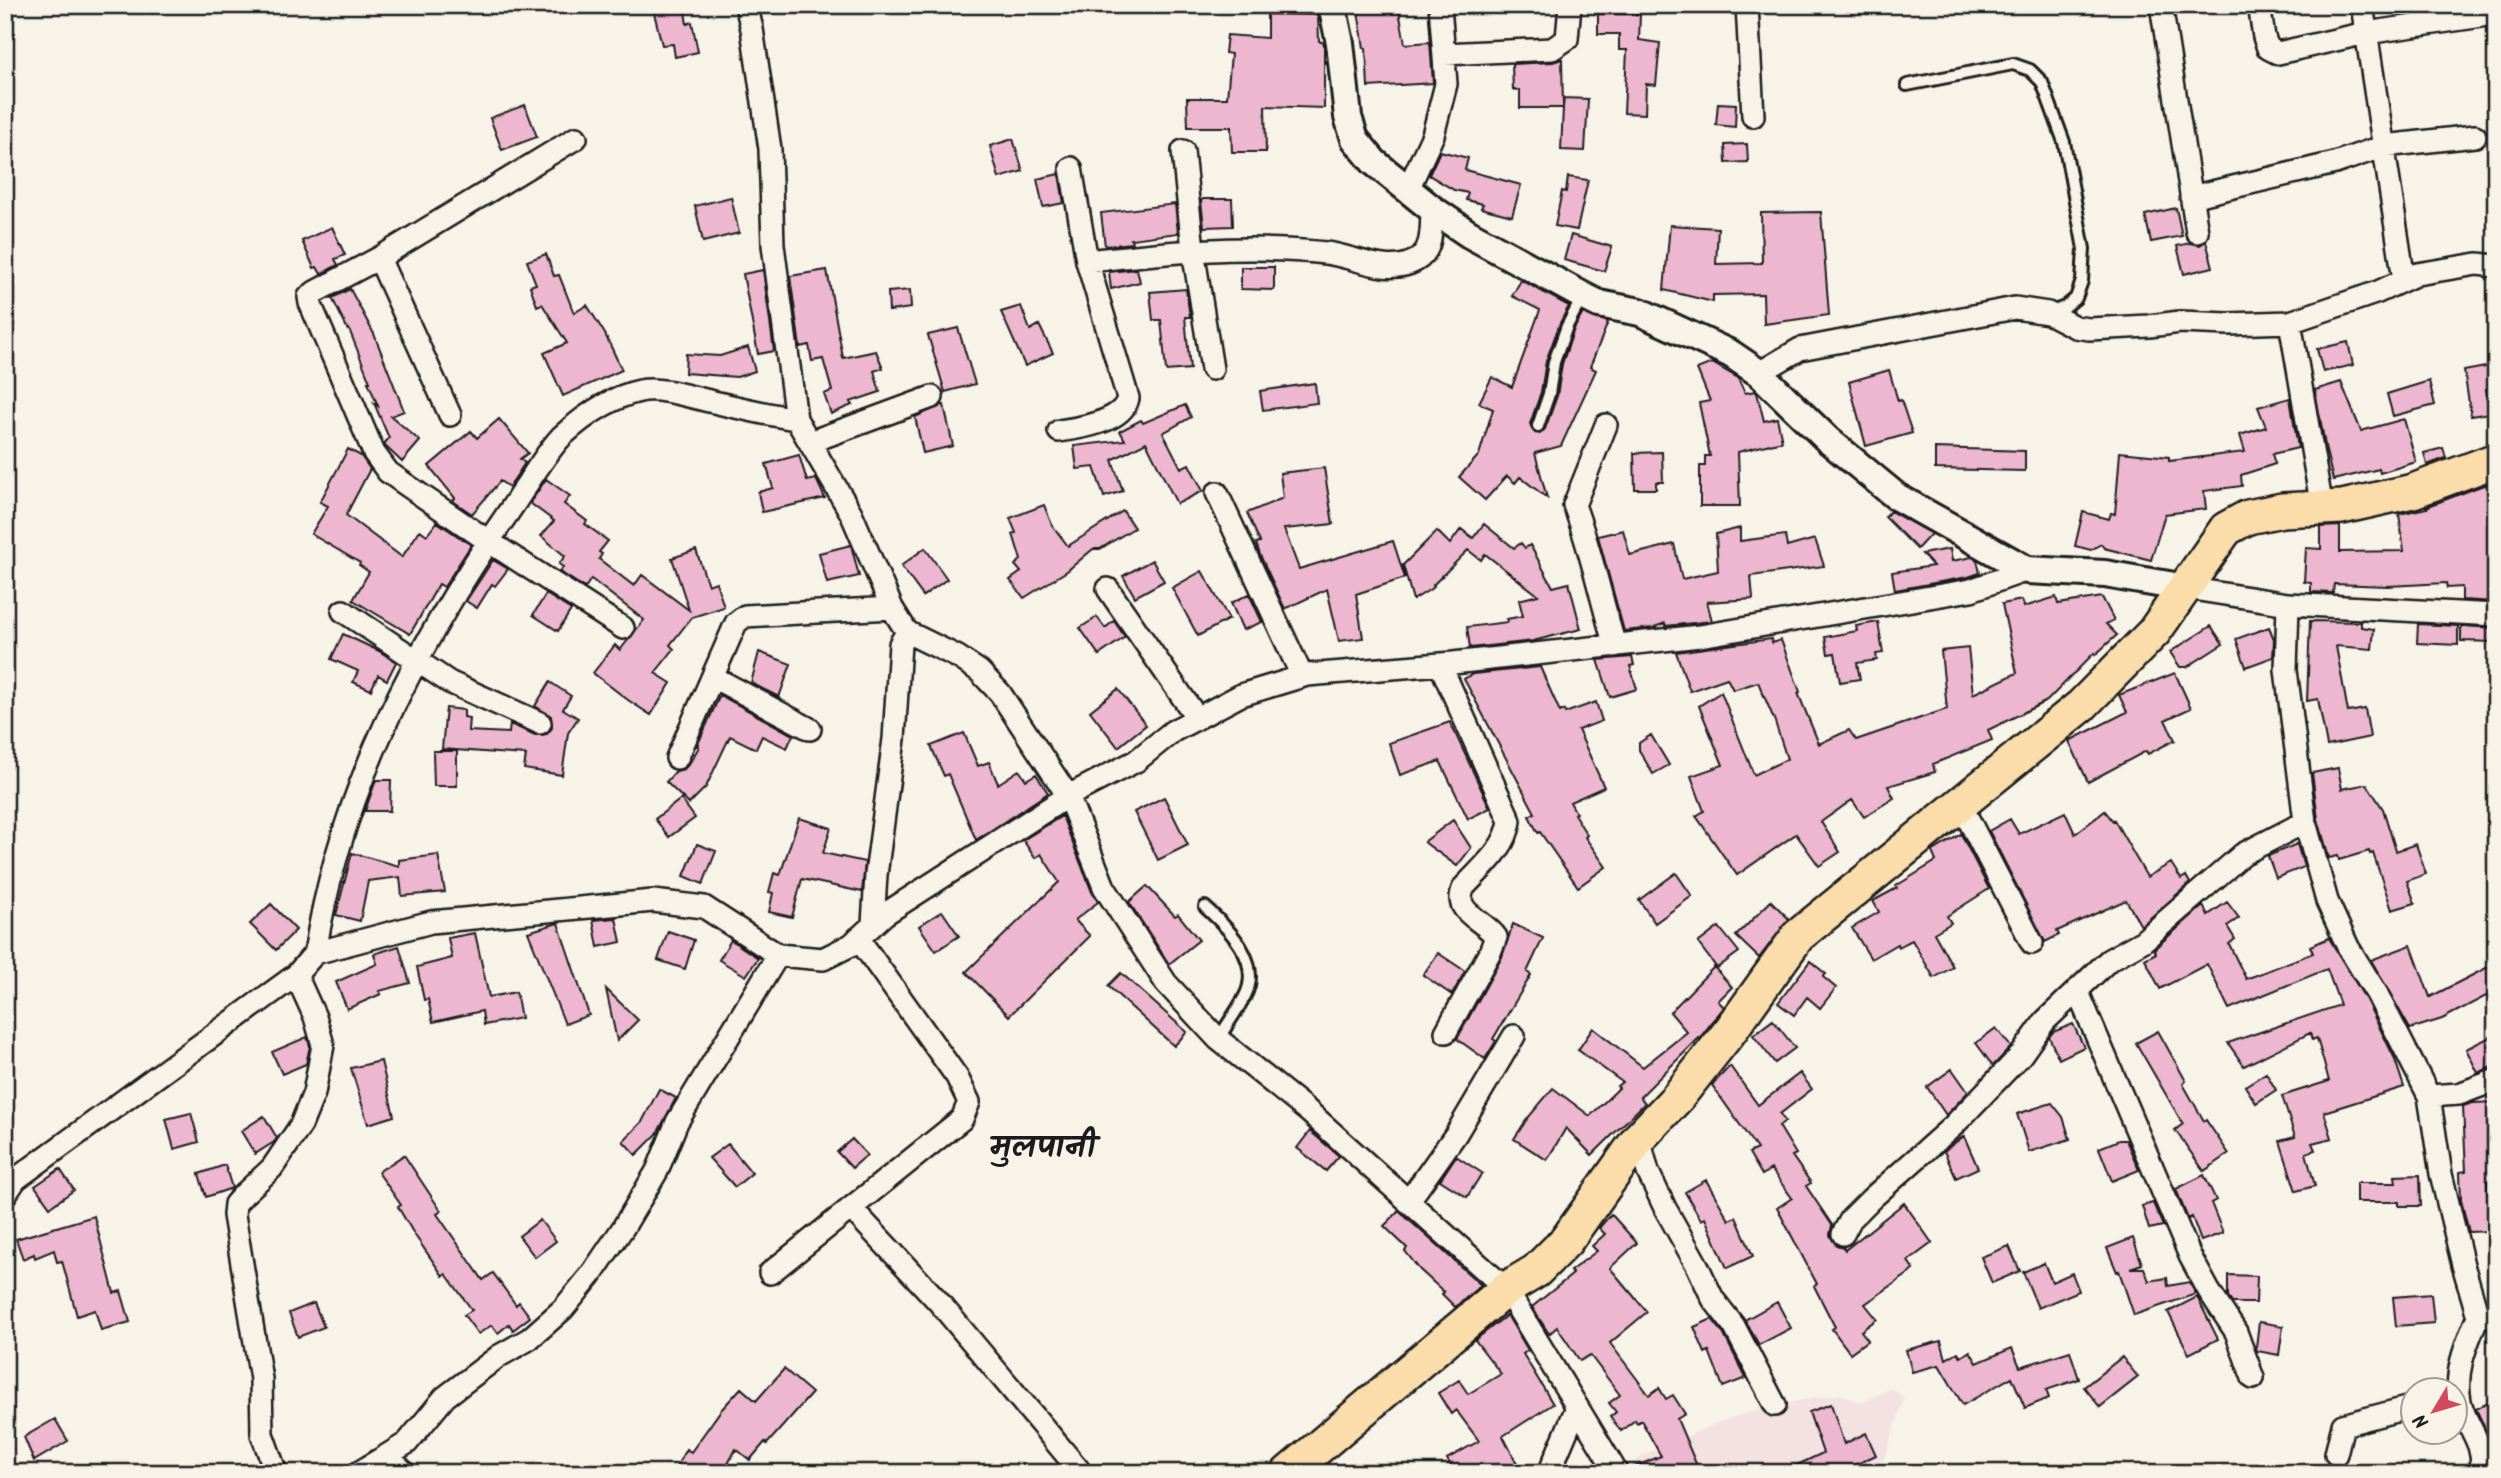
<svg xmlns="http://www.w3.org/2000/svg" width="2501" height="1478" font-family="Kalam,'Playpen Sans Deva',sans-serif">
	<rect width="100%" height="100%" fill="#f7f3e8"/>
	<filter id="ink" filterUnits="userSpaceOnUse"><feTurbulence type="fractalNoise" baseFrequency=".0143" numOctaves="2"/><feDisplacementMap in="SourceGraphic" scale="14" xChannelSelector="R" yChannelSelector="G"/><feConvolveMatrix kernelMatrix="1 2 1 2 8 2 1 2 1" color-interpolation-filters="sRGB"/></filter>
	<g filter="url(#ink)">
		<path fill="#f4e1e1" d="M1892 1388 1904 1399 1884 1460 1855 1473H1624L1623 1471 1644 1455 1722 1421 1774 1405 1841 1394 1861 1403Z"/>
		<path fill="#eeb7d0" stroke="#1c1c1c" stroke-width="2" d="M652 5H684L687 24 692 22 698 52 675 57 673 44 662 45Z
			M1357 5H1398L1405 44 1430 42 1433 83 1368 87 1366 48H1364Z
			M1267 14 1318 15 1319 41 1324 43V108L1265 106 1266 152H1232L1231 127H1188L1187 98H1227L1231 54 1225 53 1227 35 1267 38Z
			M1598 14H1640L1639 40 1660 43 1656 85 1646 84 1645 114 1624 113 1627 50H1619V34H1598Z
			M1562 59 1563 107 1564 98 1588 99 1585 151 1561 150 1563 108H1520V90H1513L1512 64 1553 62Z
			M1718 103 1736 104 1735 127 1716 125Z
			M525 105 537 137 502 150 490 118Z
			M1013 139 1023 171 999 178 990 146Z
			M1747 144 1748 162 1726 163 1725 145Z
			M1440 151 1468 158 1465 170 1521 185 1512 216 1481 208 1483 204 1466 200 1468 193 1454 190 1429 175Z
			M1059 174 1064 203 1043 207 1037 179Z
			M1568 177 1588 180 1577 230 1555 226 1562 191 1566 192Z
			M731 197 739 233 703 242 695 206Z
			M1203 199H1232L1233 226 1204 227 1201 201Z
			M1175 204 1178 233 1131 239 1132 243 1105 246 1101 213Z
			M2176 208 2182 236 2151 242 2145 215Z
			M1821 212 1829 315 1764 324 1763 294 1713 295V302L1664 290 1670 225 1718 228 1716 264 1762 263 1761 213Z
			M332 227 345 255 335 259 338 265 321 274 317 267 314 268 302 241Z
			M1571 235 1612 247 1604 271 1564 260Z
			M2206 241 2213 267 2184 274 2177 246 2190 243 2200 245Z
			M546 254 554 276 559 275 574 313 587 305 605 334 622 370 563 396 544 353 567 343 542 304 537 306 530 286 536 284 527 261Z
			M1241 267H1274V290L1241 289Z
			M1137 269 1140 282 1111 289 1109 272Z
			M763 270 774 351 758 354 743 274Z
			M827 270 843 358 876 351 883 368 874 371 880 392 850 402 852 405 831 414 824 394 832 391 823 359 812 361 809 345 800 347 790 276Z
			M1521 280 1569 306 1560 323 1546 361 1541 392 1530 424 1535 433 1540 434 1545 429 1557 396 1562 364 1574 329 1583 313 1608 322 1590 367 1596 370 1561 446 1535 453 1547 498 1520 477 1515 483 1507 476 1485 500 1459 477 1479 455 1493 409 1479 403 1492 377 1512 387 1540 310 1512 296Z
			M350 289 374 334 404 411 391 416 420 441 402 462 385 446 384 444 389 438 374 403 378 406 368 382H370L349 329 348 330 332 298Z
			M1186 289 1190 317H1185L1190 369 1166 371 1161 320H1153L1150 292Z
			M910 290 911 308 889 311 888 292Z
			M1021 306 1030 330 1039 325 1053 353 1025 366 1001 312Z
			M958 328 975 384 945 392 928 335Z
			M2348 342 2353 365 2323 372 2317 349Z
			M748 347 755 371 737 377 685 373 686 354 720 356Z
			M1712 363 1738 378 1745 393 1755 391 1757 393 1764 421 1777 418 1782 441 1738 452 1740 506H1700V466H1705V456H1710L1699 403 1710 401 1697 369Z
			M2496 365V387L2486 389 2490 413 2471 416 2464 371Z
			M1889 370 1898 401 1901 400 1912 433 1866 446 1849 382Z
			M2429 381 2435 405 2393 416 2387 394Z
			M2341 382 2361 431 2404 419 2416 462 2380 473 2379 469 2333 480 2326 451 2315 390Z
			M1315 383 1317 403 1263 410 1260 391Z
			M2290 398 2298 448 2272 454 2275 464 2241 475 2242 486 2204 491 2206 509 2165 514 2151 560 2104 548 2101 544 2091 550 2075 546 2083 512 2109 519 2111 513 2115 514 2120 452 2169 457V461L2245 452 2240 435 2266 427 2258 407Z
			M942 405H944L953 446 923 453 915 417Z
			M1185 405 1191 417 1163 433 1181 468 1189 464 1203 491 1177 504 1146 442 1112 460 1123 491 1104 497 1094 467 1077 469 1074 446 1125 440 1120 431 1141 420 1143 423Z
			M499 419 528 453 520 459 525 463 509 487 500 481 472 514 453 501 455 498 429 466 471 431 477 438Z
			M1935 448 2025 451V471L1935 469Z
			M2443 448 2446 458 2427 465 2424 453Z
			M348 449 361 456 370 469 346 515 402 557 420 530 427 535 437 522 471 545 444 587 439 584 410 634 353 600 369 572 359 565 360 563 311 534 328 506 320 502Z
			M1662 452 1663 482H1656V489H1635L1634 453Z
			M799 455 807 481 816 479 825 498 762 512 758 492 773 488 766 464Z
			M1324 468 1333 524 1284 529 1299 569 1393 541 1405 578 1356 594 1363 638 1339 641 1327 589 1285 609 1260 555 1256 543 1260 542 1247 513 1283 498 1280 473Z
			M546 479 570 496 564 504 587 521 585 524 608 541 599 552 602 554 599 559 634 586 642 575 689 610 672 558 696 550 708 585 716 582 724 607 692 617 670 645 674 649 655 673 671 683 651 715 628 700 593 673 615 645 620 650 644 620 591 579 585 588 560 572 563 567 559 564 565 556 541 536 554 521 530 503Z
			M2496 483V602L2462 600V587L2447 588 2446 583 2388 586 2334 584 2333 593 2311 592V583L2304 582 2306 548 2321 549V527L2340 526V552L2404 551 2399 514 2427 508 2426 507 2481 486Z
			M1044 505 1052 525 1068 546 1123 511 1134 528 1100 549H1093L1067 571 1024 598 1010 580 1021 572 1015 565 1021 560 1013 534 1016 533 1010 518Z
			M1890 511 1931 534 1917 549 1885 517Z
			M1484 524 1514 548 1521 543 1525 548 1530 545 1553 587 1569 583 1581 629 1533 641 1470 648 1467 627 1508 622 1507 619 1523 616 1519 600 1538 595 1485 554 1481 560 1468 550 1433 585 1434 587 1413 600 1403 565 1437 531 1450 544 1461 529 1473 538Z
			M1740 528V541L1785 535 1787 547 1815 539 1824 566 1751 576 1753 599 1707 602 1712 621 1666 626 1665 623 1653 628 1624 631 1598 536 1623 530 1630 555 1674 544 1682 579 1718 571 1716 534Z
			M851 545 859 576 827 583 819 553Z
			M925 548 947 579 923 596 901 566Z
			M1950 549 1952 561 1972 557 1977 560 1980 573 1968 577 1895 590 1892 572 1933 566 1922 554Z
			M493 560 508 569 495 586 492 584 477 608 466 601Z
			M1152 560 1164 581 1135 597 1123 576Z
			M1202 571 1229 619 1198 636 1172 588Z
			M546 594 571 610 558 631 533 615Z
			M1249 594 1262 622 1243 630 1231 603Z
			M2056 597 2058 604 2102 597 2114 620 2106 624 2117 635 2095 655 2094 653 2047 701 1988 730 1992 740 1933 764 1935 772 1888 786 1894 798 1864 817 1852 800 1821 822 1840 852 1819 866 1796 834 1737 875 1696 816 1704 811 1691 776 1723 765 1699 706 1721 692 1754 775 1787 759 1774 719 1758 682 1733 690 1727 678 1690 691 1676 652 1771 639 1772 643 1781 640 1800 692 1798 693 1819 744 1849 730 1856 740 1947 709 1941 651 1968 648 1973 694 2017 673 2002 604 2022 600 2024 607Z
			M1097 617 1105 628 1114 621 1125 637 1099 655 1080 628Z
			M2310 621 2361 622V627L2374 629 2372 649 2336 646 2348 712 2365 709 2370 737 2327 746 2318 699 2307 701Z
			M1878 622 1883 653 1876 654 1877 660 1857 663 1860 679 1840 682 1835 653 1828 654 1825 637 1857 631 1856 626Z
			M2418 624 2458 626V645L2417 643Z
			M2211 626 2223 644 2187 667H2180L2170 652Z
			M2461 626 2496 628V642L2461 641Z
			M2269 627 2274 639 2273 657 2246 667 2236 639Z
			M343 634 379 651 396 662 387 680 378 675 371 690 353 682 358 671 331 659Z
			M759 652 791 664 779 697 751 683Z
			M1632 657 1634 665 1630 666 1637 689 1610 697 1598 660Z
			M1540 667 1560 712 1564 710 1565 713 1596 702 1602 721 1578 730 1604 787 1570 802 1576 813 1574 814 1587 835 1585 837 1606 867 1578 887 1540 832 1538 833 1529 816 1535 813 1464 679 1473 674Z
			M2175 673 2191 708 2165 720 2175 740 2148 754 2146 751 2088 782 2069 741 2127 712 2119 695Z
			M550 682 571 696 563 709 578 718 568 733 562 775 524 769 526 755 442 749 446 708 464 710V717L469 718 468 731 509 733 510 724 535 735 547 734 552 728 551 716 535 706Z
			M1118 689 1146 725 1118 747 1090 711Z
			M720 695 793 735 787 748 762 736 756 749 730 736 706 787 689 804 666 782 676 771 684 769 689 764 699 747 697 746Z
			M1450 722 1490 808 1468 819 1440 761 1400 775 1389 743Z
			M964 733 978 766 989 762 998 784 1019 770 1026 780 1036 774 1048 793 976 840 948 774 944 776 931 746Z
			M1651 735 1669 765 1653 774 1639 750V743Z
			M433 751H457V786H434Z
			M2338 768 2342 789 2367 784 2383 809 2396 851 2416 844 2426 874 2407 881 2415 903 2392 910 2373 853 2370 854 2369 851 2339 860 2338 856 2329 858 2318 819 2312 773Z
			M376 780H391L390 811H365Z
			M1164 797 1188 845 1158 860 1134 812Z
			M681 799 695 818 669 837 655 819Z
			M2105 811 2113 821 2114 820 2147 877 2171 863 2181 879 2186 876 2190 883 2141 926 2126 900 2057 931 2059 935 2045 942 1989 831 2010 819 2019 834 2065 812 2075 834Z
			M1062 816 1092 892 1098 902 1075 920 1090 936 1009 1016 966 972 1059 882 1041 854 1035 858 1023 840Z
			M799 818 831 828 823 853 865 862 862 892 802 879 792 917 769 912 773 893 769 892 774 873 780 875Z
			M1453 820 1471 848 1457 866 1424 842Z
			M1961 834 1989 889 1947 916 1951 923 1934 933 1953 967 1934 978 1912 940 1898 947 1897 944 1871 959 1852 928 1879 912 1873 901 1897 888 1896 886 1936 861 1932 852Z
			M697 844 716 851 703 884 684 876Z
			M2297 844 2304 867 2276 878 2268 856Z
			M352 853 399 866V860L438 855 445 892 402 896 400 877 368 881 360 921 336 915Z
			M1676 873 1692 896 1655 923 1639 900Z
			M1147 886 1175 916 1178 914 1199 940 1169 964 1129 902Z
			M1771 901 1789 919 1759 958 1736 936Z
			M2227 902 2239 918 2227 926 2235 939 2229 944 2246 979 2313 953 2310 946 2329 938 2366 1000 2394 1057 2404 1087 2324 1112 2332 1138 2312 1143 2315 1150 2306 1153 2315 1186 2296 1191 2280 1141 2295 1137 2282 1096 2329 1081 2317 1038 2312 1040 2310 1033 2244 1066 2228 1043 2340 1005 2327 969 2229 1009 2207 964 2160 989 2145 959 2156 953 2154 949 2203 906 2208 915Z
			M271 904 296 930 276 950 250 924Z
			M942 911 959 936 936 951 919 926Z
			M616 918 621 942 598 947 593 920Z
			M558 923 589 1015 565 1024 528 932Z
			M1513 924 1543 938 1527 972 1531 975 1493 1039 1496 1041 1485 1059 1457 1039 1502 957Z
			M1719 927 1739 952 1717 968 1698 943Z
			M668 931 694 940 685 969 658 960Z
			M475 933 489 997 516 992 521 1018 484 1025 482 1011 433 1022 428 999 424 1000 417 967 452 958 448 938Z
			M731 940 758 958 746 976 719 960Z
			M2411 945 2430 997 2496 963V991L2442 1019 2410 1029 2371 960Z
			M399 946 410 983 379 991 381 994 347 1009 336 982 377 964 374 954Z
			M1438 953 1465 971 1452 995 1423 975Z
			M1810 961 1826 974 1823 977 1836 988 1820 1008 1807 997 1794 1015 1778 1003Z
			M1714 967 1732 987 1718 1001 1724 1007 1702 1035 1640 1097 1645 1103 1592 1155 1566 1128 1547 1160 1514 1139 1527 1119 1553 1088 1590 1116 1619 1088 1617 1086 1622 1082 1578 1050 1593 1028 1643 1067 1687 1032 1670 1012Z
			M1121 973 1187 1032 1174 1046 1108 986Z
			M606 989 638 1020 617 1041Z
			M1773 1020 1795 1048 1775 1063 1753 1035Z
			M2073 1024 2084 1047 2059 1059 2049 1037 2053 1032Z
			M1996 1028 2011 1047 1993 1066 1976 1043Z
			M2158 1031 2186 1081 2183 1084 2204 1121 2206 1120 2229 1154 2204 1171 2175 1130 2183 1124 2136 1043Z
			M2496 1034V1065L2478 1073 2466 1049Z
			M307 1037 310 1046 306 1064 282 1074 272 1052Z
			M381 1061 394 1116 368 1124 351 1068Z
			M1730 1066 1758 1105 1800 1073 1812 1089 1780 1114 1785 1121 1779 1126 1796 1154 1792 1156 1811 1183 1806 1186 1832 1225 1830 1235 1836 1245 1843 1247 1845 1250 1904 1203 1932 1243 1908 1261 1914 1270 1865 1304 1877 1319 1861 1331 1868 1340 1850 1353 1832 1329 1835 1327 1814 1286 1817 1284 1777 1208 1792 1198 1771 1169 1762 1175 1749 1153 1757 1149 1712 1085Z
			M1952 1069 1968 1092 1946 1115 1927 1087Z
			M2266 1073 2276 1090 2256 1103 2245 1086Z
			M659 1089 676 1098 657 1134 636 1155 623 1141 642 1122Z
			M2496 1102V1180L2487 1181 2489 1231 2469 1232 2461 1200 2460 1172 2466 1171 2463 1106 2473 1103Z
			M2052 1103 2063 1117 2070 1139 2029 1152 2017 1114Z
			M191 1113 199 1142 174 1149 166 1119Z
			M264 1116 277 1138 274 1142 255 1154 241 1131Z
			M1310 1131 1339 1156 1326 1171 1297 1148Z
			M1964 1136 1978 1168 1956 1178 1944 1151Z
			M852 1139 867 1155 852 1168 837 1152Z
			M2119 1140H2126L2139 1170 2112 1181 2099 1148Z
			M728 1144 752 1173 735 1187 709 1158Z
			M404 1155 441 1211 437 1214 483 1280 493 1273 516 1305 519 1302 530 1317 513 1330 509 1324 498 1333 492 1325 478 1334 464 1315 472 1310 446 1274 443 1276 414 1234 398 1207 401 1205 378 1172Z
			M1456 1156 1482 1173 1467 1197 1440 1180Z
			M225 1165 232 1188 206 1197 199 1174Z
			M60 1169 74 1190 50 1207 35 1186Z
			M2204 1175 2216 1200 2211 1203 2223 1233 2201 1241 2192 1217 2188 1219 2176 1189Z
			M2420 1175 2421 1206H2399V1202H2356V1183H2396L2395 1176Z
			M1706 1180 1729 1220 1736 1217 1753 1256 1727 1268 1705 1218 1701 1220 1685 1192Z
			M2153 1203 2163 1226 2149 1229 2142 1206Z
			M1399 1211 1481 1285 1455 1307 1442 1294 1444 1292 1420 1270 1405 1251 1407 1248 1384 1226Z
			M1611 1214 1637 1243 1610 1268 1647 1312 1610 1343 1649 1395 1659 1388 1666 1399 1673 1395 1685 1414 1677 1419 1700 1473H1630L1629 1469 1661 1456 1641 1420 1637 1423 1635 1420 1621 1431 1610 1417 1616 1412 1609 1403 1620 1395 1590 1355 1580 1361 1557 1327 1549 1334 1532 1307 1573 1274 1570 1271 1597 1251 1592 1246 1605 1234 1599 1228Z
			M94 1216 114 1293 121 1291 130 1322 101 1330 95 1310 77 1316 62 1261 57 1262 54 1250 35 1258 34 1254 23 1259 16 1239Z
			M540 1220 556 1241 535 1257 519 1236Z
			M2133 1238 2142 1264 2130 1268H2144L2149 1281 2167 1278 2168 1286 2189 1282 2196 1294 2134 1315 2119 1271 2117 1272 2107 1248Z
			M2009 1246 2020 1271 1992 1283 1981 1257Z
			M2044 1263 2052 1282 2072 1273 2079 1291 2038 1308 2023 1272Z
			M2228 1275 2257 1276 2256 1303H2232L2228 1296Z
			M2431 1294 2434 1323 2396 1326 2393 1297Z
			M2197 1297 2218 1339 2189 1354 2168 1312Z
			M1777 1302 1791 1328 1759 1345 1745 1320Z
			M314 1303 324 1327 298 1337 289 1313Z
			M1507 1315 1528 1350 1523 1354 1553 1404 1503 1436 1522 1473H1491L1487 1466 1474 1473H1455L1447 1459 1479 1441 1456 1410 1451 1414 1438 1393 1459 1380 1468 1394 1501 1374 1475 1340Z
			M1712 1319 1723 1333 1746 1378 1723 1387 1709 1351 1705 1353 1694 1327Z
			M2259 1322 2283 1326 2279 1355 2257 1351 2256 1347Z
			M1941 1341 1946 1359 1958 1352 1961 1357 1970 1351 1977 1363 2012 1348 2020 1367 2070 1351 2079 1379 2046 1390 2049 1398 2025 1408 2012 1377 1963 1405 1939 1365 1912 1372 1906 1350Z
			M2122 1357 2138 1377 2100 1407 2084 1387Z
			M784 1369 812 1393 767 1444 765 1442 750 1460 736 1449 723 1473H673L686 1449 691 1452 721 1410 741 1388 756 1401Z
			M2496 1399V1464L2491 1441 2476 1409Z
			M1831 1404 1844 1444 1866 1433 1876 1455 1838 1473H1780L1823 1453 1809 1412Z
			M55 1419 68 1441 34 1461 24 1437Z"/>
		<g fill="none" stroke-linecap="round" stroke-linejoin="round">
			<defs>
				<path id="service" d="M1907 85 2013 64 2030 70 2042 82 2064 142 2084 249 2082 281 2076 298 2065 307 2051 312
					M1538 426 1549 394 1554 362 1567 326 1582 298
					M1205 907C1228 928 1263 961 1245 996 1237 1011 1227 1025 1218 1039"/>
				<path id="minor" d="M746 5 752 29 770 149 773 245 796 419 851 513 892 608 907 632 958 657 979 671 1000 693 1068 796 1104 887 1166 983 1218 1039 1308 1111 1506 1289 1617 1473
					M1747 5 1753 116
					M2161 5 2197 232
					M2259 5 2264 37 2268 48 2278 53 2366 33 2496 14
					M2362 5 2404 280
					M1444 54 1552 49 1567 39 1570 5
					M576 138 379 258 315 292 309 297 310 303 374 453 388 472 405 484 488 541 623 628
					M1183 151 1193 250 1212 369
					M1408 189 1433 135 1446 84 1440 5
					M2191 197 2335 163 2384 146 2475 136
					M379 258 450 415
					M1087 261C1167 252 1246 244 1326 253 1354 256 1387 276 1415 261 1434 251 1431 227 1432 209
					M2290 322 2378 292 2417 274 2477 264 2496 266
					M1759 373 1800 349 2015 308 2048 313 2075 327 2089 329 2149 326 2180 322 2228 324 2290 322 2322 508
					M1606 425 1574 505C1591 550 1601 599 1615 646
					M1059 431C1080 428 1123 422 1128 398L1087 261 1071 168
					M810 442 932 397
					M1217 493 1302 676
					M2186 588 2288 604 2496 615
					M1108 589 1197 718
					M2288 604 2286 670 2305 822 2327 901 2348 947 2377 994 2429 1096 2441 1174 2463 1265 2478 1316
					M343 611 449 682 540 723
					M1440 664 1510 821C1506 849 1482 867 1464 887 1451 913 1484 919 1496 937L1490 952 1446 1032
					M713 677 810 729
					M677 758 736 623 745 616 892 608
					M1961 805 2032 943
					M873 924 876 875 894 739 900 644 907 632
					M315 953C341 789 416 645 510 510 524 490 546 452 562 436 583 417 611 397 640 391 660 386 697 399 718 403 744 409 770 415 796 419
					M2077 990 2190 1256 2209 1291 2236 1332 2253 1378
					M2429 1096 2459 1094 2496 1080
					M1639 1138 1648 1172 1665 1208 1697 1265 1713 1299 1734 1326 1775 1405
					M5 1195 16 1179 296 975 315 953 431 922 653 901 704 907 778 955 823 959 851 945 885 914 1068 796 1136 761 1173 731 1241 695 1307 675 1453 663 1700 636 1971 590 2027 570
					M1408 1202 1456 1134 1514 1036
					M851 1208 938 1301 1079 1470
					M1843 1234 1851 1219 1872 1198 1953 1126 2021 1055 2045 1021 2109 960 2143 941 2243 854 2305 822
					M770 1273 962 1119 969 1102 957 1077 858 938
					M2336 1454 2343 1425 2414 1406
					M387 1456 405 1473
					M276 1473 262 1434 261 1379 234 1215 235 1204 244 1194 272 1168 301 1125 314 1093 323 1045 315 1017 296 975
					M358 1473 407 1443 445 1397 499 1356 529 1339 563 1309 591 1275 623 1228 657 1171 677 1122 778 955
					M1549 1473 1577 1407
					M2480 1473C2488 1445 2465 1427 2460 1401 2454 1370 2467 1343 2478 1316H2496"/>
				<path id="tertiary" d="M1332 5 1340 43 1348 117 1355 139 1374 162 1432 209 1469 234 1583 296 1599 304 1640 312 1731 354 1759 373 1828 440 1897 497 2027 570 2105 574 2186 588"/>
				<path id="primary" d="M1288 1473 1506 1289 1536 1271 1566 1241 1639 1138 1677 1098 1730 1031 1798 936 2081 706 2154 632 2226 529 2248 517 2282 510 2342 507 2413 491 2496 460"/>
			</defs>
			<use href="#service" stroke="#1c1c1c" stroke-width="16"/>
			<use href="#minor" stroke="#1c1c1c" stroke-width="26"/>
			<use href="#tertiary" stroke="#1c1c1c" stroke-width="32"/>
			<use href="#primary" stroke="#1c1c1c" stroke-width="38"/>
			<use href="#service" stroke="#f7f3e8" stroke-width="10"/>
			<use href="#minor" stroke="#f7f3e8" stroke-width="21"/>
			<use href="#tertiary" stroke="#f7f3e8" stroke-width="26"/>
			<use href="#primary" stroke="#faddab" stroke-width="33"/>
		</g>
	</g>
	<g text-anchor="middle" stroke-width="5" stroke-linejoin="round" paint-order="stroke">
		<g font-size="32" font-weight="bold" fill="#1c1c1c" stroke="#f7f3e8">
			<text x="1042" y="1157">मुलपानी</text>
		</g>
	</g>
	<rect width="2501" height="1478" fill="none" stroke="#f7f3e8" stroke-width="28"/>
	<rect x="14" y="14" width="2473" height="1450" fill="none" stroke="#1c1c1c" stroke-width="2.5" filter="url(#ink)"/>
	<g transform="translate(2434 1411) rotate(232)"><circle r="33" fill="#f7f3e8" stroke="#9f9d96" stroke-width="2"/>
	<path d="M0-5L12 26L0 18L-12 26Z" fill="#d1495b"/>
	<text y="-10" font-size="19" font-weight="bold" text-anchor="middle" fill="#1c1c1c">N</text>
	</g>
</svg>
